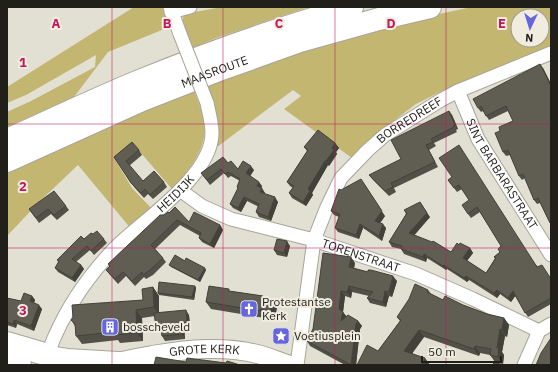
<svg xmlns="http://www.w3.org/2000/svg" width="558" height="372" font-family="'IBM Plex Sans',sans-serif">
	<rect width="100%" height="100%" fill="#e2e0d3"/>
	<path fill="#c2b671" fill-rule="evenodd" d="M134 7H167L174 25 108 52 74 97 7 127V112L31 101 95 67 96 55 26 95 7 103V87Z
		M222 7H309L216 38 190 49 182 25 183 17 189 13Z
		M472 7H551V48L448 88 416 104 387 126 352 158 284 109 301 96 293 90 213 150 205 86 263 64 401 22ZM518 16H542V40H518Z
		M194 90C197 99 202 110 204 120 209 147 189 171 172 189L135 146 116 161 132 188 152 209 132 230 78 165 40 201 7 236V172L130 116Z"/>
	<g fill="none" stroke-linecap="round" stroke-linejoin="round">
		<defs>
			<g id="street">
				<path d="M170 7 180 34"/>
				<path d="M171 12 190 7"/>
				<path id="s1" d="M458 91 478 139 551 255"/>
				<path id="s2" d="M180 190 202 206 231 219 314 240 416 274 473 299 539 331"/>
				<path id="s3" d="M46 361C49 353 51 344 55 336 69 304 91 273 115 248 143 220 212 176 212 133 212 123 209 113 207 103"/>
				<path id="s4" d="M297 365 314 240 327 207 341 178 368 150 385 135 441 100 458 91 551 53"/>
				<path d="M524 365 539 331 551 324"/>
			</g>
			<g id="secondary">
				<path d="M48 355 67 358 118 361"/>
				<path id="s5" d="M108 365C122 360 137 358 152 355 188 349 226 345 261 355 271 358 280 362 290 365"/>
			</g>
			<g id="highway">
				<path d="M7 140C50 121 93 100 137 82 208 53 279 28 352 7"/>
				<path id="s6" d="M7 161 142 100 216 71 300 41 379 19 430 7"/>
				<path d="M7 343 48 355"/>
				<path d="M7 361 20 365"/>
			</g>
		</defs>
		<use href="#street" stroke="#a7a599" stroke-width="15"/>
		<use href="#secondary" stroke="#a7a599" stroke-width="20"/>
		<use href="#highway" stroke="#a7a599" stroke-width="24"/>
		<use href="#street" stroke="#fff" stroke-width="13"/>
		<use href="#secondary" stroke="#fff" stroke-width="18"/>
		<use href="#highway" stroke="#fff" stroke-width="22"/>
		<defs>
			<path id="street-bridge" d="M180 34 207 103"/>
		</defs>
		<use href="#street-bridge" stroke="#a7a599" stroke-width="15" stroke-linecap="butt"/>
		<use href="#street-bridge" stroke="#fff" stroke-width="13"/>
	</g>
	<path fill="#535147" d="M543 68 551 84V225L540 203 537 204 534 200 525 178 522 180 519 176 510 155 506 156 503 152 500 131 513 121 508 111 489 120 483 111 481 112 478 108Z
		M449 111 452 115 458 129 456 130 457 132 434 143 436 146 429 150 438 167 394 188 396 192 389 196 373 180 369 175 401 159Z
		M335 143 339 148 336 152 337 154 329 166 328 165 312 193 313 195 306 206 292 198 289 193 293 188 290 186 287 182 307 151 304 147Z
		M139 150 142 155 129 166 143 181 164 182 167 187 153 199 148 194 144 198 134 187 114 157Z
		M228 163 238 169 254 170 250 176 262 186 261 188 265 193 264 194 278 202 271 221 259 217 256 212 259 207 247 201 241 212 233 208 230 204 238 188 240 181 231 176 228 178 224 173 210 185 201 173Z
		M452 177 538 267 551 279V304L528 317 515 296 511 302 500 294 497 298 469 280 467 282 447 269 446 270 427 258 426 262 404 254 401 249 392 247 389 242 406 214 404 210 430 217 414 235 451 252 459 245 470 248 473 253 467 261 486 273 495 258 494 257 500 252 501 246 480 212 471 218 468 214 469 200 462 189 457 192 448 180Z
		M66 206 69 210 57 220 51 214 39 223 29 209Z
		M331 211 385 216 380 223 386 228 382 241 363 228 359 239 338 232 335 228 339 217 334 215Z
		M169 213 189 222 220 225 223 230 214 248 202 242 199 238 200 236 180 225 155 249 163 258 166 262 153 275 146 279 144 277 135 286 126 276 118 284 110 275 106 270 164 215Z
		M93 234 104 239 107 243 94 255 90 250 76 262 81 265 84 269 75 282 58 272 55 268 59 263 57 260 84 239Z
		M290 246 287 257 277 255 274 250Z
		M185 261 206 270 200 282 171 267 169 265Z
		M355 263 354 268 397 281 392 297 389 296 386 307 370 303 367 298 369 296 352 292 351 298 345 296 343 312 346 317 358 321 362 326 360 329 356 365H345L310 346 307 341 313 329Z
		M195 286 196 288 194 300 159 295 158 293Z
		M153 287 159 296V313L189 315 190 326 184 327 185 339 165 341 162 336 161 332H159L156 327 155 316 142 318 143 341 120 343 118 340 82 344 76 336 75 326 71 320 143 300Z
		M428 290 431 294 443 300 463 305 487 314 504 318 509 325 507 337 505 336 502 352 504 355 503 364 495 362 490 355 480 353 479 356 424 337 412 353 430 365H357L378 351 400 321 397 317Z
		M230 291 263 296 264 299 277 307 275 318 266 316 265 318 211 309 206 302Z
		M32 296 35 300 34 303 42 309 34 331 17 324 16 328 7 325V298L21 301Z"/>
	<path fill="#43423a" d="M540 64 543 68 551 84V86Z
		M449 111 452 115 458 129 455 125Z
		M335 143 339 148 336 152 337 154 329 166 326 161 332 148Z
		M325 161 328 165 312 193 313 195 306 206 303 202 308 189Z
		M251 166 254 170 249 178 246 173Z
		M259 182 262 186 260 190 257 186Z
		M364 184 385 216 378 226 375 221Z
		M262 188 265 193 263 196 260 192Z
		M244 197 247 201 241 212 238 208Z
		M275 197 278 202 271 221 268 217Z
		M420 202 430 217 412 238 409 233Z
		M360 224 363 228 359 239 356 235Z
		M383 224 386 228 382 241 379 236Z
		M220 225 223 230 214 248 210 244Z
		M287 241 290 246 287 257 284 253Z
		M470 248 473 253 466 262 463 258Z
		M424 254 427 258 426 262 423 257Z
		M351 257 355 263 353 273 349 267Z
		M81 265 84 269 75 282 72 278Z
		M444 265 447 269 446 270 443 266Z
		M205 268 206 270 200 282 198 280Z
		M393 276 397 281 392 297 389 292Z
		M466 276 469 280 467 282 464 278Z
		M195 286 196 288 194 300 192 297Z
		M349 286 352 292 351 298 347 292Z
		M153 287 159 296V316L154 307Z
		M497 290 500 294 497 298 494 293Z
		M341 291 345 296 343 312 347 317 341 321 339 309Z
		M385 291 389 296 386 307 383 302Z
		M513 291 516 295 511 302 508 298Z
		M32 296 35 300 33 306 30 301Z
		M272 300 277 307 275 318 270 311Z
		M39 305 42 309 34 331 31 326Z
		M260 309 266 316 265 318 260 311Z
		M136 310 142 318 143 341 137 333Z
		M186 310 189 315 190 326 187 322Z
		M504 318 509 325 507 337 502 330Z
		M14 320 17 324 16 328 13 324Z
		M358 321 362 326 360 329 356 365H351L356 324Z
		M181 323 184 327 185 339 182 334Z
		M500 329 505 336 502 352 504 355 503 364 498 357 497 348Z
		M419 330 424 337 409 358 404 351Z
		M475 346 480 353 479 356 474 349Z
		M425 358 430 365H422Z"/>
	<path fill="#605e53" stroke="#43423a" d="M540 64 551 86V89H550L551 90V223H550L538 198 534 200 523 174 519 176 508 150 503 152 495 133 500 131 499 127 513 121 506 106 486 116 481 106 478 108 473 99Z
		M449 111 455 125 453 126 454 127 431 139 433 142 426 145 435 162 391 183 393 187 385 191 369 175 401 159 391 140Z
		M318 130 335 143 332 148 334 150 326 161H325L308 189 310 191 303 202 289 193 294 186 287 182 308 150 304 147Z
		M132 142 139 150 126 161 143 181 154 171 164 182 150 195 145 189 141 193 131 183 114 157Z
		M459 145 537 267 542 265 551 279V298L525 313 513 291 508 298 497 290 494 293 466 276 464 278 444 265 443 266 424 254 423 257 401 249 402 246 389 242 407 213 404 210 420 202 427 213 409 233 432 242 433 241 451 252 457 243 459 245 460 243 470 248 463 258 486 273 496 258 494 257 500 252 498 249 501 246 477 207 468 214 462 205 469 200 459 185 454 188 448 180 452 177 439 158Z
		M223 157 228 163 231 161 238 169 243 161 251 166 246 173 259 182 257 186 262 188 260 192 275 197 268 217 256 212 259 204 244 197 238 208 230 204 238 188 237 187 240 179 228 172 225 174 221 169 207 180 201 173Z
		M361 179 382 211 375 221 383 224 379 236 360 224 356 235 335 228 340 214 331 211 339 189 341 190Z
		M54 191 66 206 54 215 48 209 36 218 29 209Z
		M175 207 189 222 194 212 220 225 210 244 199 238 201 233 177 220 151 245 163 258 150 270 143 275 142 272 132 281 123 272 115 279 106 270 110 266 108 264 160 215H164L168 212 169 213Z
		M97 231 104 239 91 251 87 246 72 259 81 265 72 278 55 268 59 261 57 260 81 236 84 239 91 233 93 234Z
		M277 239 287 241 284 253 274 250Z
		M323 253 351 257 349 267 368 272V270H371L393 276 389 292 385 291 383 302 367 298 373 292 349 286 347 292 341 291 339 309 343 312 341 321 348 315 358 321 356 324 351 365 307 341 313 329Z
		M175 255 185 261 186 258 205 268 198 280 169 265Z
		M159 282 195 286 192 297 158 293Z
		M415 284 428 290 427 292 443 300 445 296 463 305 487 314 504 318 502 330 500 329 497 348H499L498 357 490 355 491 349 475 346 474 349 419 330 404 351 425 358 422 365H357L367 345 378 351 401 320 397 317 409 299Z
		M209 286 229 289V291L263 296 262 298 272 300 270 311 260 309V311L206 302Z
		M153 287 154 307 136 310 137 333 114 335V332L76 336 75 324 71 320 73 318 72 305 143 300 142 289Z
		M24 293 32 296 30 301 39 305 31 326 14 320 13 324 7 322V298L21 301Z
		M186 310 187 322 181 323 182 334 162 336 161 327H156L154 313Z
		M551 338V365H536L541 353Z
		M156 357 186 362 187 358 226 363 227 361 240 365H154Z
		M494 362 503 365H493Z"/>
	<path fill="none" stroke="#c2185b" stroke-width="1" stroke-opacity="0.55" d="M112 7V365M223 7V365M335 7V365M446 7V365M7 124H551M7 248H551"/>
	<defs>
		<symbol id="church-square" viewBox="-11 -11 22 22"><rect x="-9" y="-9" width="18" height="18" rx="4" fill="#6565de" stroke="#f0ede0"/><path d="M-1.2-6h2.4v3.5h3.3v2.4h-3.3V6h-2.4V-.1h-3.3v-2.4h3.3Z" fill="#fff"/></symbol>
		<symbol id="building-square" viewBox="-11 -11 22 22"><rect x="-9" y="-9" width="18" height="18" rx="4" fill="#6565de" stroke="#f0ede0"/><path d="M-4-6H4V6H1V3H-1V6H-4ZM-2.5-4.3h1.7v1.8h-1.7ZM.8-4.3h1.7v1.8H.8ZM-2.5-1h1.7V.8h-1.7ZM.8-1h1.7V.8H.8Z" fill="#fff"/></symbol>
		<symbol id="sight-square" viewBox="-11 -11 22 22"><rect x="-9" y="-9" width="18" height="18" rx="4" fill="#6565de" stroke="#f0ede0"/><path d="M0-6L1.8-2.2L6-1.7L2.9 1.2L3.7 5.4L0 3.3L-3.7 5.4L-2.9 1.2L-6-1.7L-1.8-2.2Z" fill="#fff"/></symbol>
	</defs>
	<g fill-rule="evenodd">
		<use href="#church-square" x="239" y="299" width="20" height="20"/>
		<use href="#building-square" x="100" y="317" width="20" height="20"/>
		<use href="#sight-square" x="271" y="326" width="20" height="20"/>
	</g>
	<g text-anchor="middle" stroke-width="4" stroke-linejoin="round" paint-order="stroke">
		<g font-size="12" fill="#201f1a" stroke="#f0ede0">
			<text dy="4" stroke="none"><textPath href="#s6" startOffset="226">MAASROUTE</textPath></text>
			<text dy="4" stroke="none"><textPath href="#s4" startOffset="284">BORREDREEF</textPath></text>
			<text dy="4" stroke="none"><textPath href="#s1" startOffset="94">SINT BARBARASTRAAT</textPath></text>
			<text dy="4" stroke="none"><textPath href="#s3" startOffset="215">HEIDIJK</textPath></text>
			<text dy="4" stroke="none"><textPath href="#s2" startOffset="194">TORENSTRAAT</textPath></text>
			<text dy="4" stroke="none"><textPath href="#s5" startOffset="98">GROTE KERK</textPath></text>
		</g>
		<g font-size="12" fill="#201f1a" stroke="#f0ede0" text-anchor="start">
			<text x="262" y="306">Protestantse<tspan x="262" dy="14">Kerk</tspan></text>
			<text x="123" y="331">bosscheveld</text>
			<text x="294" y="340">Voetiusplein</text>
		</g>
	</g>
	<g font-size="13" text-anchor="middle" font-weight="bold" fill="#c2185b" stroke="#f0ede0" stroke-width="4" stroke-linejoin="round" paint-order="stroke">
		<text x="56" y="28">A</text>
		<text x="167" y="28">B</text>
		<text x="279" y="28">C</text>
		<text x="391" y="28">D</text>
		<text x="502" y="28">E</text>
		<text x="23" y="67">1</text>
		<text x="23" y="191">2</text>
		<text x="23" y="315">3</text>
	</g>
	<rect width="558" height="372" fill="none" stroke="#201f1a" stroke-width="16"/>
	<g transform="translate(530 28) rotate(184)"><circle r="19" fill="#f0ede0" stroke="#9d9b91"/>
	<path d="M0-3L7 15L0 10L-7 15Z" fill="#6565de"/>
	<text y="-6" font-size="11" font-weight="bold" text-anchor="middle" fill="#201f1a">N</text>
	</g>
	<path d="M422 356v6h79v-6" fill="none" stroke="#201f1a" stroke-width="2"/>
	<text x="428" y="356" font-size="12" fill="#201f1a" stroke="#f0ede0" stroke-width="3" paint-order="stroke">50 m</text>
</svg>
